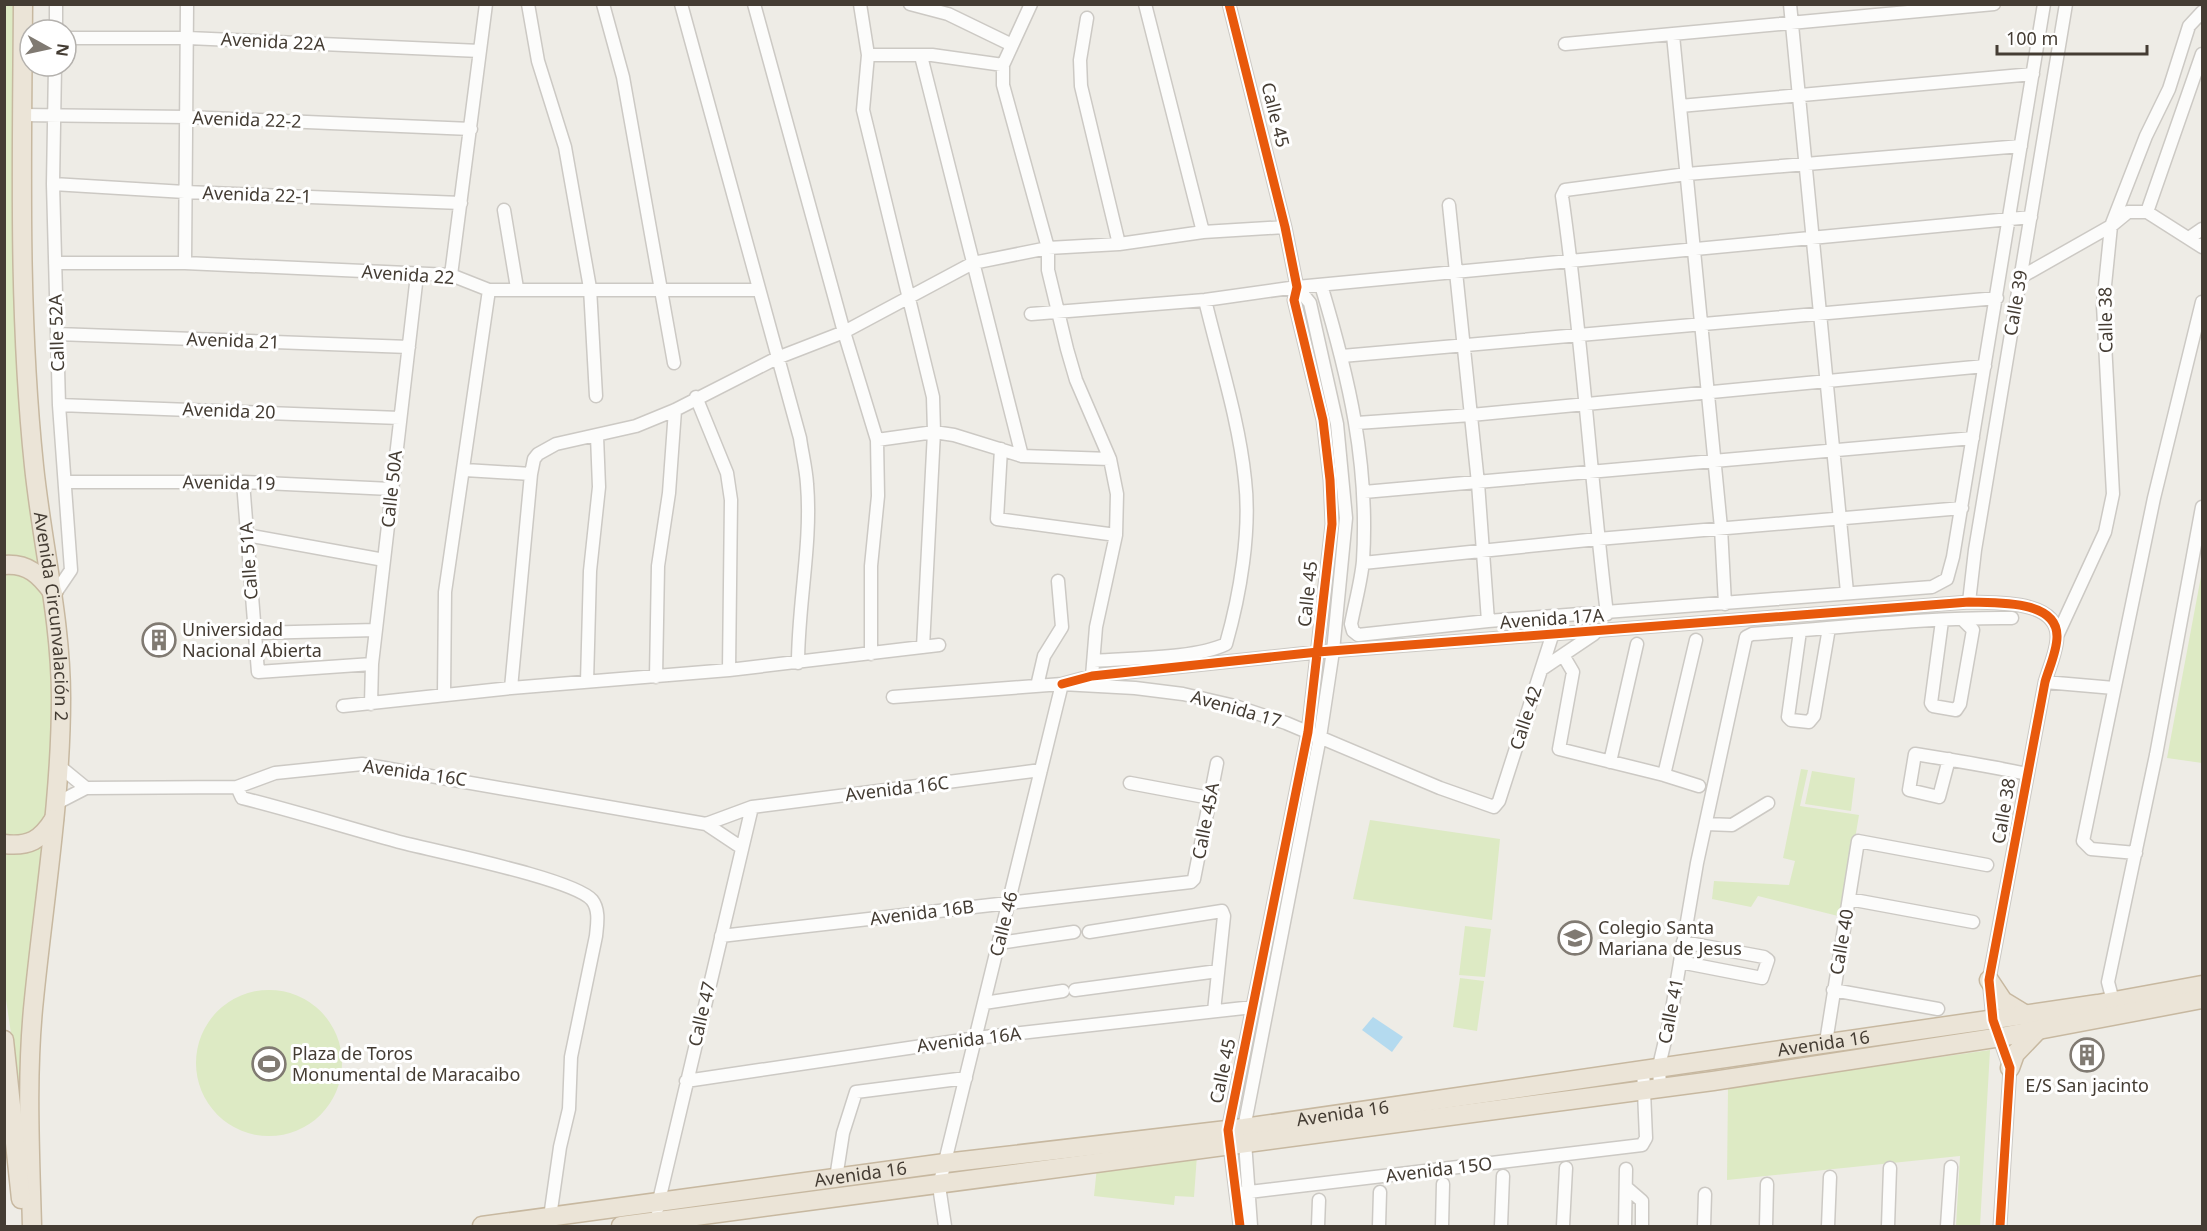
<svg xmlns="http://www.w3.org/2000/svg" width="2207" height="1231" font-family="'Noto Sans',sans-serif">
	<rect width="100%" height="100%" fill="#eeece6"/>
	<path fill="#ddeac4" d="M19 4 18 96 46 571 27 559 5 560 4 5Z
		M10 570 37 583 43 595 50 649 52 703 48 811 35 832 22 838 4 839V572Z
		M2202 571V763L2167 758Z
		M1801 769 1808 770 1800 806 1859 815 1842 917 1758 896 1751 907 1712 899 1714 881 1789 885 1795 861 1783 858Z
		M1812 771 1855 778 1851 811 1805 804Z
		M1370 820 1500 839 1492 920 1353 899Z
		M45 840 22 1108 4 986V851Z
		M1465 926 1491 929 1485 977 1459 975Z
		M1460 978 1484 981 1477 1031 1453 1027Z
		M196 1063a73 73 0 1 1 146 0a73 73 0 1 1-146 0Z
		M1990 1050 1980 1226H1956L1960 1156 1727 1180 1728 1087Z
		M1197 1155 1194 1197 1175 1196 1174 1205 1094 1196 1097 1167Z"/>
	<path fill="#b4daef" d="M1373 1017 1403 1037 1392 1052 1362 1030Z"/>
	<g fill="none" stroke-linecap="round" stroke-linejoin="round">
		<defs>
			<path id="minor" d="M528 4 538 61 565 147 590 288 596 396
				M603 4 623 77 674 363
				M681 4 800 438C802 453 806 468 807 484 812 543 798 604 798 663
				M754 4 844 332 877 440 878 496 871 566V654
				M860 4 868 55 863 110 933 397 934 432 923 647
				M910 4 948 14 1012 45
				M1031 4 1003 65V85L1048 248V270L1067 349 1076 380 1110 459 1117 494 1116 535 1096 627 1092 676
				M1145 4 1203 232
				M1229 4 1285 227 1297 287 1294 300 1323 420 1330 480 1332 524 1308 732 1228 1130 1240 1226
				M1790 4 1847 592
				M1087 18 1080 60 1081 86 1119 244
				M56 30V4
				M1673 35 1721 528 1725 604
				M66 38H188L480 51
				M1565 44 1994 4
				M868 55H932L1003 65
				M921 56 1022 456
				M1680 106 2033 74
				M22 115 187 117 471 129
				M53 184 185 192 461 203
				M1449 205 1478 483 1488 621
				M504 210 517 288
				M2147 212 2202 54
				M2189 238 2202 229
				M55 263H185L451 275 489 290H758
				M185 263 187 4
				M451 275 486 4
				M2021 277 2111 226 2128 212H2147L2202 247
				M1321 285C1349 378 1369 463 1363 561 1361 582 1355 603 1351 624L1353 631 1358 635 1488 621 1932 587 1947 579 1953 557 2044 4
				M1031 314 1205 300 1297 287 2031 217
				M57 334 409 347
				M1342 356 1997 298
				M696 397 727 473 731 500 729 670
				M59 405 400 418
				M1357 423 1471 415 1985 366
				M877 440 934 432 954 435 1022 456 1110 459
				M1001 449 997 519 1116 535
				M465 470 531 474 534 459 538 454 556 444 636 426 675 410 777 358 844 332 973 263 1048 248 1119 244 1203 232 1285 227
				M66 482H243L391 489
				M243 482 258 672 372 664
				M1364 492 1973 438
				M247 535 384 560
				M1363 563 1598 539 1962 508
				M54 595 71 570 59 405 53 184 55 66
				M1969 602 1975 550 2066 4
				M1607 614C1590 474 1582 335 1562 196L1565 190 1687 174 2021 146
				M1942 621 1931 703 1933 706 1956 710 1960 704 1973 630 1962 619
				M1800 631 1788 717 1791 720 1809 722 1814 716 1829 628
				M254 633 376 630
				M2057 636 2105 532 2113 494 2103 305 2111 226 2146 136 2169 89 2189 26 2202 12
				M1563 655 1573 672 1559 749 1664 775 1699 786
				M1094 661C1130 658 1195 659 1226 644 1240 595 1251 531 1245 480 1239 420 1219 359 1205 300
				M1542 669 1594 634
				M656 677 658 566 669 493 675 410
				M587 682 590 571 599 487 597 436
				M2045 682 2114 688
				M1062 684 1092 676 1318 652 1969 602C1994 603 2058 599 2057 637 2057 651 2049 668 2045 682L1989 980 1993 1020 2010 1068 2000 1226
				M1037 686 1044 656 1062 627 1058 581
				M511 688 531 474
				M444 694 445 592 489 290
				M893 697 1062 684 1135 688 1183 694 1235 706 1286 723 1440 788 1494 807 1499 801 1552 636
				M371 704 372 664 417 275
				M343 706 511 688 729 670 939 645
				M1949 759 1939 797 1909 790 1915 754C1952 760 1990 766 2027 774
				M1610 762 1637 644
				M58 765 86 788
				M1664 775 1696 640
				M1130 783 1210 798
				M237 787 242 798C294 811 345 827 396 841 432 851 572 878 592 900 600 910 597 925 596 936L571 1057 569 1109 560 1147 550 1217
				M55 804 86 788 237 787 275 773 362 764 706 824 742 848
				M706 824 752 807 1041 770
				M1706 824 1732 825 1768 803
				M2136 853 2091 849 2083 841 2154 498 2202 302
				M1849 899 1973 922
				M1089 932 1222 911 1224 916 1214 1011
				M721 936 1191 882 1194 879 1217 763
				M999 943 1074 932
				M1680 962 1762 978 1768 960 1764 957 1683 942
				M1075 990 1218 971
				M1833 990 1938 1009
				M2113 1001 2108 982 2156 755 2202 507
				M984 1003 1063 991
				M1826 1042 1858 841 1987 865
				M686 1081 976 1038 1253 1007
				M1660 1088 1659 1066 1671 1015 1697 863 1746 637 1752 634C1838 628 1926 617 2012 618
				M836 1178 843 1133 856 1092 966 1078
				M1627 1188 1642 1201V1226
				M1241 1193 1642 1145 1646 1138 1643 1068
				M657 1209 752 807
				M945 1226 939 1186 1062 684
				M1251 1226 1244 1128 1320 737 1333 651 1346 518 1337 424 1310 303 1297 287
				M1318 1226 1319 1200
				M1379 1226 1380 1192
				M1442 1226 1443 1184
				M1501 1226 1503 1176
				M1563 1226 1566 1168
				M1625 1226 1626 1169
				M1704 1226 1705 1194
				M1766 1226 1767 1184
				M1828 1226 1830 1177
				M1888 1226 1890 1168
				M1947 1226 1951 1167"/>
			<g id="highway">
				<path id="s1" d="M23 4C22 158 18 313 34 466 42 544 61 620 61 698 61 799 44 899 34 999 26 1074 30 1151 32 1226"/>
				<path d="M4 565C28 563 40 575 53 593"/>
				<path d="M4 844C29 847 41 840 54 819"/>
				<path d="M1989 980 2003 1001 2026 1015"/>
				<path d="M4 1040 21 1199"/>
				<path d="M2010 1068 2015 1054 2038 1030"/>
				<path id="s2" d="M482 1226 945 1163 1244 1128 2098 1004 2202 985"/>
				<path d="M621 1226 1713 1081 2001 1037 2202 999"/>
			</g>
		</defs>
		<use href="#minor" stroke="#ccc9c4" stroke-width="15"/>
		<use href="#highway" stroke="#c7b8a0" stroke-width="21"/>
		<use href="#minor" stroke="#fcfcfb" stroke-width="12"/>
		<use href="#highway" stroke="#ebe4d7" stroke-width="18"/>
		<defs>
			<path id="cycleway" d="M1229 4 1285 227 1297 287 1294 300 1323 420 1330 480 1332 524 1308 732 1228 1130 1240 1226
				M1062 684 1092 676 1318 652 1969 602C1994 603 2058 599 2057 637 2057 651 2049 668 2045 682L1989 980 1993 1020 2010 1068 2000 1226"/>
		</defs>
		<use href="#cycleway" stroke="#fff" stroke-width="13"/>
		<use href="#cycleway" stroke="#e8590c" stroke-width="9"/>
	</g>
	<defs>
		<symbol id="building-ring" viewBox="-11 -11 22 22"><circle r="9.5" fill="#fff" stroke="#807a72" stroke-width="1.5"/><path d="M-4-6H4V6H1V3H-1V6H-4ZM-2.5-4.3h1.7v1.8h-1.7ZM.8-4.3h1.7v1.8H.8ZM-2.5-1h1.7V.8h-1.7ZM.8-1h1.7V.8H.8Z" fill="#807a72"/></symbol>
		<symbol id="school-ring" viewBox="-11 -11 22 22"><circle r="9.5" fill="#fff" stroke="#807a72" stroke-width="1.5"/><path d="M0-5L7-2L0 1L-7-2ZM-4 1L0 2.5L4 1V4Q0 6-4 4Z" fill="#807a72"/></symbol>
		<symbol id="stadium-ring" viewBox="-11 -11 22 22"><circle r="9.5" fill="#fff" stroke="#807a72" stroke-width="1.5"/><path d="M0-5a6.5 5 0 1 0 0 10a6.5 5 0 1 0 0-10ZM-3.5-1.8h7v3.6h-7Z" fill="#807a72"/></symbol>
	</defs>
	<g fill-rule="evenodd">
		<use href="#building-ring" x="140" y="621" width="38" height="38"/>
		<use href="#school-ring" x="1556" y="919" width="38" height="38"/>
		<use href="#building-ring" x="2068" y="1036" width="38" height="38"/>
		<use href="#stadium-ring" x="250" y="1045" width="38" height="38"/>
	</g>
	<g text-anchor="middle" stroke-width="6" stroke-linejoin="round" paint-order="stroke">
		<g font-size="18" fill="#443c33" stroke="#fff">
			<text transform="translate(273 42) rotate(3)" y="6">Avenida 22A</text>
			<text transform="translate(1275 115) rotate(76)" y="6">Calle 45</text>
			<text transform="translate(247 120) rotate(2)" y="6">Avenida 22-2</text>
			<text transform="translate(257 195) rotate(2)" y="6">Avenida 22-1</text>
			<text transform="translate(408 275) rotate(4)" y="6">Avenida 22</text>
			<text transform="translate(2016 303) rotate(-80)" y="6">Calle 39</text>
			<text transform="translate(2106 320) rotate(-91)" y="6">Calle 38</text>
			<text transform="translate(57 333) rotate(-92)" y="6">Calle 52A</text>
			<text transform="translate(233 341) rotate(2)" y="6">Avenida 21</text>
			<text transform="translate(229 411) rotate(2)" y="6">Avenida 20</text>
			<text transform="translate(229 483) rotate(1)" y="6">Avenida 19</text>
			<text transform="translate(392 489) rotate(-84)" y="6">Calle 50A</text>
			<text transform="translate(249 561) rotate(-94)" y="6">Calle 51A</text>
			<text transform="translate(1308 594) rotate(-84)" y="6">Calle 45</text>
			<text dy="6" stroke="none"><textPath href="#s1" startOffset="614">Avenida Circunvalación 2</textPath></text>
			<text transform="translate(1552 619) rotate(-4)" y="6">Avenida 17A</text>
			<text transform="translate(1236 709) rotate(16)" y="6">Avenida 17</text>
			<text transform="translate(1526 718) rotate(-72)" y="6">Calle 42</text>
			<text transform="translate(415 773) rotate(8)" y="6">Avenida 16C</text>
			<text transform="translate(897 789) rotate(-7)" y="6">Avenida 16C</text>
			<text transform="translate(2004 811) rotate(-80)" y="6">Calle 38</text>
			<text transform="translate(1206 821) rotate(-79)" y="6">Calle 45A</text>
			<text transform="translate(922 913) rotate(-7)" y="6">Avenida 16B</text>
			<text transform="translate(1004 924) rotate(-76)" y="6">Calle 46</text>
			<text transform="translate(1842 942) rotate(-80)" y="6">Calle 40</text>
			<text transform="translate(1671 1011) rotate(-79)" y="6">Calle 41</text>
			<text transform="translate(702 1014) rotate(-77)" y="6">Calle 47</text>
			<text transform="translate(969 1040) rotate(-7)" y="6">Avenida 16A</text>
			<text dy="6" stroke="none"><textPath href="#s2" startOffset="1354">Avenida 16</textPath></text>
			<text transform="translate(1223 1071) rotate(-78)" y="6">Calle 45</text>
			<text dy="6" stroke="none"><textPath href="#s2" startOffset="868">Avenida 16</textPath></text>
			<text transform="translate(1439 1170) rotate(-7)" y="6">Avenida 15O</text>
			<text dy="6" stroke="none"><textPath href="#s2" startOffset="382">Avenida 16</textPath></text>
		</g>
		<g font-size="18" fill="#443c33" stroke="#fff" text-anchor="start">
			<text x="182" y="636">Universidad<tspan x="182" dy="21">Nacional Abierta</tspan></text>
			<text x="1598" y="934">Colegio Santa<tspan x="1598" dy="21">Mariana de Jesus</tspan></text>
			<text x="292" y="1060">Plaza de Toros<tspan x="292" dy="21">Monumental de Maracaibo</tspan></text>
			<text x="2087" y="1092" text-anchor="middle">E/S San jacinto</text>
		</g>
	</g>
	<rect width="2207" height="1231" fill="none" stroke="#443c33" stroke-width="12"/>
	<g transform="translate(48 48) rotate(98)"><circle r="28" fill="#ffffff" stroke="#b4b1ad" stroke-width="1.5"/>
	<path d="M0-4.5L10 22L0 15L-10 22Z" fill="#807a72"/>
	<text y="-9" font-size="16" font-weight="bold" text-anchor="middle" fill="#443c33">N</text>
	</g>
	<path d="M1997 45v9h150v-9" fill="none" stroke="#443c33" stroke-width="3"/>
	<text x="2006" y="45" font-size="18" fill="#443c33" stroke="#ffffff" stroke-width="4.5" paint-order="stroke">100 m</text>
</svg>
